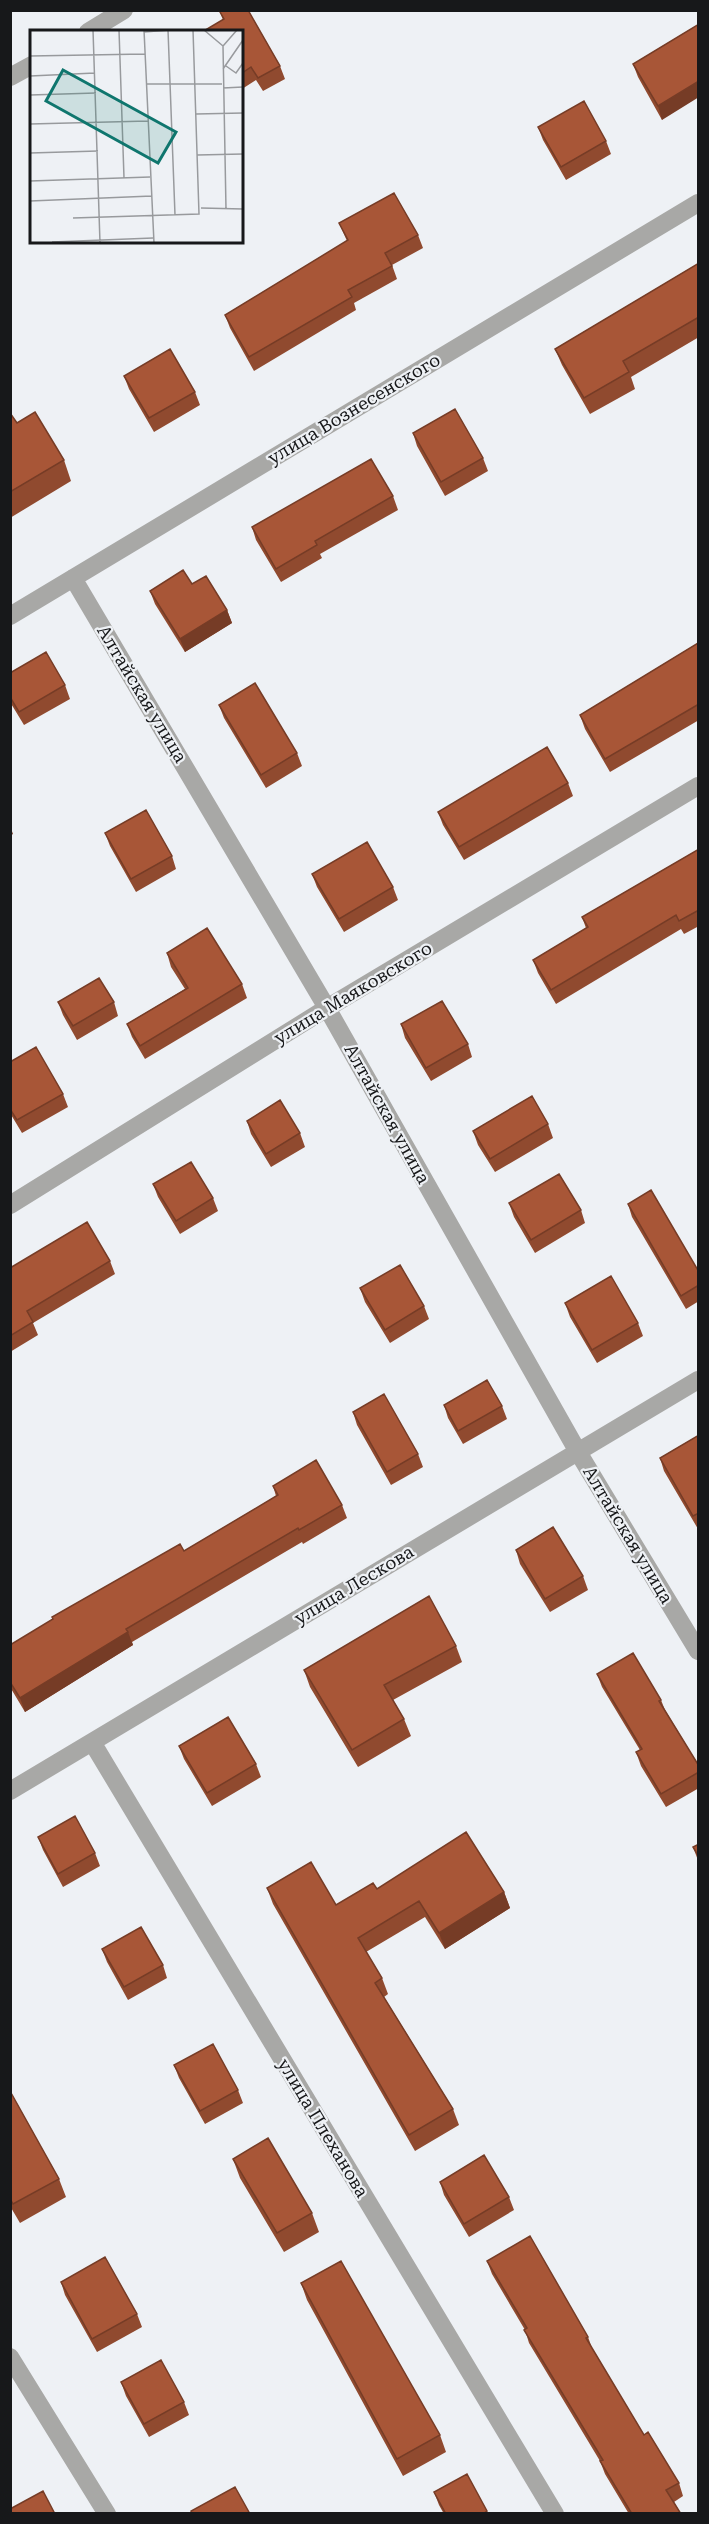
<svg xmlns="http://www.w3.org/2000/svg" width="709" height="2524" font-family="'Roboto Serif',serif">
	<rect width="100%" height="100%" fill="#eef1f5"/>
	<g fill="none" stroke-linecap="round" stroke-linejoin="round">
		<path stroke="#a8a8a6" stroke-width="18" d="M88 32 124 10
			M10 77 32 65
			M73 578 327 1008 578 1452 698 1651
			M10 616 698 203
			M10 1205 327 1008 698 786
			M92 1742 555 2514
			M10 1791 698 1380
			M10 2357 107 2514"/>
	</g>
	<path fill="#904a2f" d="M223 10H248L280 66 285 79 263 91 256 80 242 89V32H202L223 20 220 12Z
		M699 24 662 120 638 77 633 64Z
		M538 127 606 141 611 154 566 180 543 140Z
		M339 223 418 235 423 248 392 265 397 279 354 303 356 310 254 371 230 328 225 315 347 241Z
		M699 263V337L631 377 635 389 590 414 562 365 555 349Z
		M124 376 195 392 200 405 154 432 129 389Z
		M10 413 17 423 64 460 71 481 10 518Z
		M413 433 483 458 488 471 445 496 417 446Z
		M393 496 398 510 320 554 322 558 281 582 256 540 252 527Z
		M192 584 227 610 232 623 185 652 155 604 150 591Z
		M698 643 699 720 610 772 585 729 580 715Z
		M10 673 65 685 70 699 24 725 10 702Z
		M219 705 297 753 302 766 266 788 224 718Z
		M568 783 573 796 464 860 443 825 438 812Z
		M105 833 172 856 176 869 136 892 110 846Z
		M699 849V926L684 934 681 929 556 1004 538 973 533 960 586 928 582 917Z
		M312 874 393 887 398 900 344 932 317 887Z
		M167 953 242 984 247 998 145 1059 132 1037 127 1024 185 989 171 967Z
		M58 1002H114L118 1016 77 1040 63 1015Z
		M401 1024 468 1044 472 1057 431 1081 405 1038Z
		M10 1062 63 1094 68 1107 22 1133 10 1113Z
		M247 1121 300 1133 305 1147 271 1167 251 1134Z
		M548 1124 553 1138 495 1172 478 1145 473 1131Z
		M153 1184 213 1198 218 1211 180 1234 158 1197Z
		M509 1203 581 1210 585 1223 535 1253 514 1217Z
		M628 1204 699 1272V1301L686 1309 632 1217Z
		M110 1261 115 1274 33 1323 38 1335 10 1352V1268Z
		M360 1288 424 1306 429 1319 390 1343 365 1302Z
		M565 1303 638 1323 643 1336 597 1363 570 1317Z
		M444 1405 502 1406 507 1419 463 1444 448 1418Z
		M353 1412 418 1454 423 1467 391 1485 357 1425Z
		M699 1435V1529H698L664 1471 660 1458Z
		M273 1486 342 1505 347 1518 303 1544 302 1542 132 1642 133 1645 25 1712 10 1687V1645L184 1551 276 1496Z
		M516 1550 583 1576 588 1590 550 1612 520 1564Z
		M456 1646 462 1662 393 1700 404 1719 411 1736 358 1767 310 1687 304 1670Z
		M597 1674 661 1700 665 1710 699 1766V1788L666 1807 641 1766 636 1752 640 1750 602 1687Z
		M179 1746 256 1764 261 1777 212 1806 184 1759Z
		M38 1837 95 1853 100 1866 63 1887 43 1850Z
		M699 1844V1863L693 1847Z
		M267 1888 336 1905 377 1889 504 1892 510 1908 445 1949 425 1917 366 1952 382 1978 388 1994 384 1997 453 2109 459 2125 415 2151 273 1904Z
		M102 1949 163 1965 167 1978 128 2000 107 1962Z
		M174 2065 238 2090 243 2103 205 2124 179 2078Z
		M10 2091 59 2179 66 2197 20 2223 10 2206Z
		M233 2159 312 2213 319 2232 284 2252 240 2178Z
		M440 2182 509 2197 514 2210 469 2237 444 2195Z
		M487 2261 588 2337 592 2348 644 2435 679 2483 683 2496 674 2502 681 2514H629L605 2474 600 2461 529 2343 525 2330 492 2274Z
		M61 2282 137 2314 142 2327 97 2352 65 2295Z
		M301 2283 440 2435 446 2452 403 2476 307 2300Z
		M121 2382 184 2402 189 2415 149 2437 126 2396Z
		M434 2492 487 2511 488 2514H444L439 2505Z"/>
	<path fill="#763c26" d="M699 81V97L662 120 658 106Z
		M227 610 232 623 185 652 180 639Z
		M10 826 13 834 10 836Z
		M128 1632 133 1645 25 1712 20 1698Z
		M504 1892 510 1908 445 1949 439 1933Z"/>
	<path fill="#a85637" stroke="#763c26" stroke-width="1.5" d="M223 10H248L280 66 258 78 251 67 242 73V32H202L224 19 220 12Z
		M699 24V81L658 106 633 64Z
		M584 101 606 141 561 167 538 127Z
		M394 193 418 235 385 253 392 266 348 290 352 297 249 357 225 315 348 240 339 223Z
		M699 263V317L623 361 629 372 584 398 555 349Z
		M170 349 195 392 149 418 124 376Z
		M455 409 483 458 441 482 413 433Z
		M35 412 64 460 10 492V413L17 423Z
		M371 459 393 496 315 541 317 545 276 569 252 527Z
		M183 570 192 584 206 576 227 610 180 639 150 591Z
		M698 643 699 704 605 759 580 715Z
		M46 652 65 685 19 712 10 697V673Z
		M255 683 297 753 261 775 219 705Z
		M547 747 568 783 459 847 438 812Z
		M146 810 172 856 131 879 105 833Z
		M367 842 393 887 339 919 312 874Z
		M699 849V910L679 921 676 915 551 990 533 960 588 927 582 917Z
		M207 928 242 984 140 1046 127 1024 188 988 167 953Z
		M99 978 114 1002 73 1026 58 1002Z
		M442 1001 468 1044 426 1068 401 1024Z
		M36 1047 63 1094 17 1120 10 1109V1062Z
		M532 1096 548 1124 490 1159 473 1131Z
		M280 1100 300 1133 266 1154 247 1121Z
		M191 1162 213 1198 176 1221 153 1184Z
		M559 1174 581 1210 531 1240 509 1203Z
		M651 1190 699 1272V1285L681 1296 628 1204Z
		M87 1222 110 1261 27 1311 33 1322 10 1336V1268Z
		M400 1265 424 1306 385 1330 360 1288Z
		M611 1276 638 1323 592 1350 565 1303Z
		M487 1380 502 1406 458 1431 444 1405Z
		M384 1394 418 1454 387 1472 353 1412Z
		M699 1435V1513L693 1516 660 1458Z
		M316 1460 342 1505 299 1530 298 1528 126 1629 128 1632 20 1698 10 1682V1645L53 1619 52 1617 180 1544 184 1551 278 1495 273 1486Z
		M553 1527 583 1576 545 1599 516 1550Z
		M429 1596 456 1646 384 1685 404 1719 352 1750 304 1670Z
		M633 1653 661 1700 659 1701 699 1766V1772L661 1794 636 1752 642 1749 597 1674Z
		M228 1717 256 1764 207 1793 179 1746Z
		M75 1816 95 1853 58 1874 38 1837Z
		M466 1832 504 1892 439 1933 419 1901 358 1938 382 1978 375 1983 453 2109 409 2135 267 1888 311 1862 336 1905 373 1883 377 1889Z
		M699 1844V1857L693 1847Z
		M141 1927 163 1965 124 1987 102 1949Z
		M213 2044 238 2090 200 2111 174 2065Z
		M10 2091 59 2179 13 2204 10 2199Z
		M268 2138 312 2213 277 2233 233 2159Z
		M484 2155 509 2197 464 2224 440 2182Z
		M530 2236 588 2337 586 2338 644 2435 648 2432 679 2483 666 2490 681 2514H632L600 2461 603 2460 524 2330 527 2328 487 2261Z
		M105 2257 137 2314 92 2339 61 2282Z
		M341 2261 440 2435 397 2459 301 2283Z
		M161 2360 184 2402 144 2424 121 2382Z
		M467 2474 487 2511 483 2514H446L434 2492Z
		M235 2487 250 2514H192L191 2511Z
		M43 2491 55 2514H10V2509Z"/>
	<g text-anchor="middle" stroke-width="4.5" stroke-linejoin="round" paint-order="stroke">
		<g font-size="18" fill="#17181a" stroke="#eef1f5">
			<text transform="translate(354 409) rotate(-31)" y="6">улица Вознесенского</text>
			<text transform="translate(142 694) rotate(59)" y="6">Алтайская улица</text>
			<text transform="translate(353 993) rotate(-31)" y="6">улица Маяковского</text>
			<text transform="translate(387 1114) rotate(61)" y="6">Алтайская улица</text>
			<text transform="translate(628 1535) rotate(59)" y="6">Алтайская улица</text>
			<text transform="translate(354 1585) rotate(-31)" y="6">улица Лескова</text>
			<text transform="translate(323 2128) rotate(59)" y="6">улица Плеханова</text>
		</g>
	</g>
	<g transform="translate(30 30)">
		<rect width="213" height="213" fill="#eef1f5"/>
		<path fill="none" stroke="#989a9d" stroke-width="1.5" d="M63 0 70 213M89 0 94 148M114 0 124 213M138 0 145 185M174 0 193 16M114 2 140 0M0 26 115 24M196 36 206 43 213 33M193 39 213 10M0 46 65 43M117 54H192M193 58 213 57M0 65 66 63M166 84 213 83M0 94 118 91M0 123 68 121M167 125 213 124M0 151 120 147M0 171 122 166M171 178 213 179M196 179 193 16 207 0M43 188 169 184 163 0M22 212 123 208"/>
		<path fill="#0f766e" fill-opacity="0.15" stroke="#0f766e" stroke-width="3" d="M33 40 146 102 128 133 16 71Z"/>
		<rect width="213" height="213" fill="none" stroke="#17181a" stroke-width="3"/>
	</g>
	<rect width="709" height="2524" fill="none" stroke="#17181a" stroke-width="24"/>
</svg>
